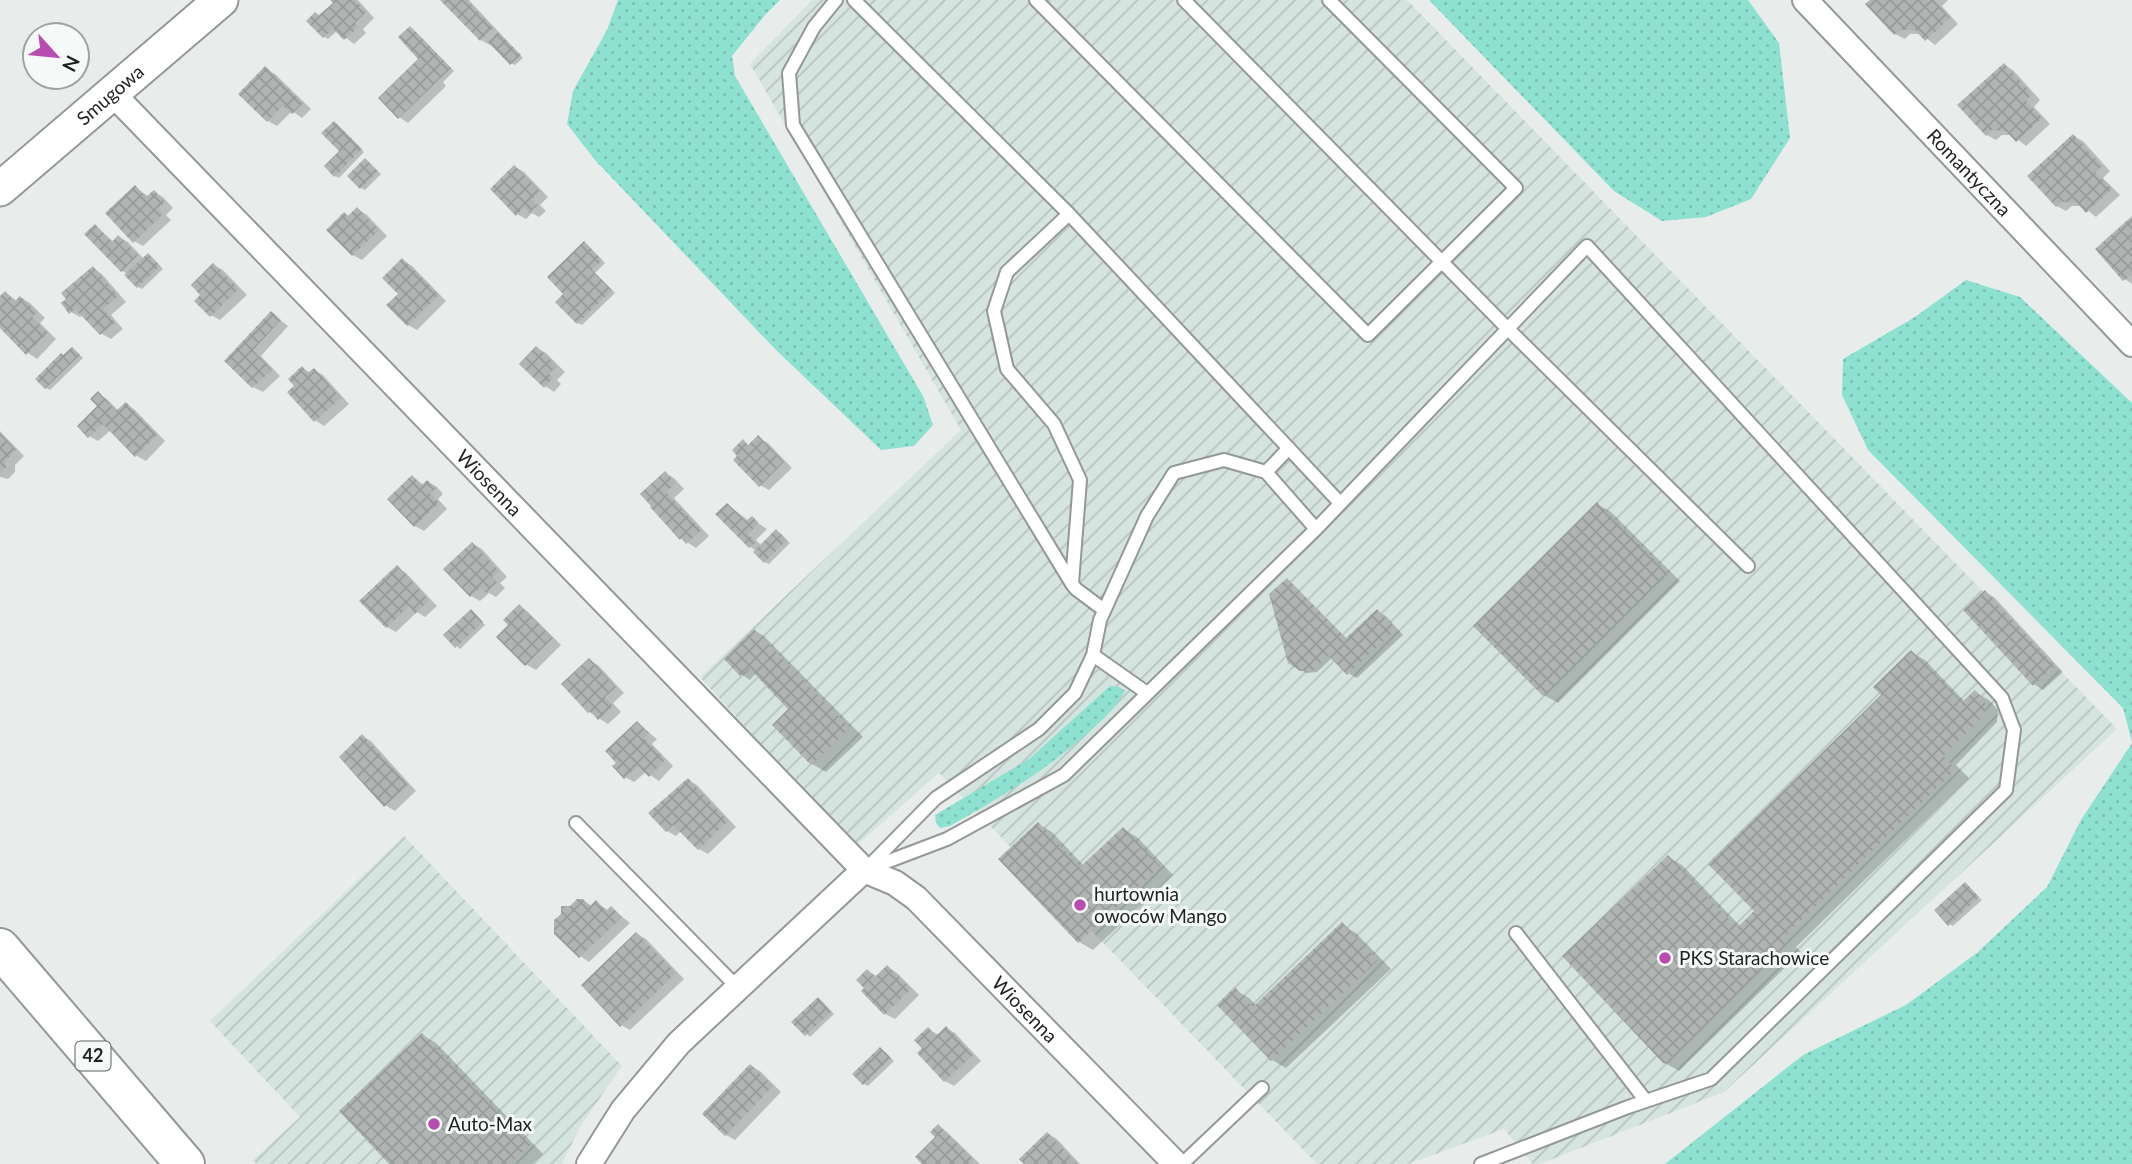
<svg xmlns="http://www.w3.org/2000/svg" width="2132" height="1164" font-family="Lato,sans-serif">
	<defs>
		<pattern id="industrial-furrows" width="10" height="10" patternUnits="userSpaceOnUse" patternTransform="scale(1.75)"><rect width="10" height="10" fill="#d6e4e0"/><path d="M-1 1l2-2M0 10L10 0M9 11l2-2" fill="none" stroke="#b7c3c0"/></pattern>
		<pattern id="grass-dots" width="8" height="8" patternUnits="userSpaceOnUse" patternTransform="scale(1.75)"><rect width="8" height="8" fill="#8ee0d1"/><path d="M2 2h.1M6 6h.1" fill="none" stroke="#7ac0b3" stroke-width="1.8" stroke-linecap="round"/></pattern>
		<pattern id="building-cross-hatch" width="8" height="8" patternUnits="userSpaceOnUse" patternTransform="scale(1.75)"><rect width="8" height="8" fill="#b0b5b4"/><path d="M0 0l8 8M0 8l8-8" fill="none" stroke="#979b9a"/></pattern>
	</defs>
	<rect width="100%" height="100%" fill="#e8edec"/>
	<path fill="url(#industrial-furrows)" d="M812 0H1407L2117 729 1724 1092 1540 1164H1533L1504 1129 1408 1164H1317L939 773 857 845 800 787 700 677 961 430 750 64Z
		M404 836 622 1066 580 1127 562 1164H256L253 1160 300 1117 210 1021Z"/>
	<path fill="url(#grass-dots)" d="M618 0H780L765 15 732 56 735 76 923 396 933 425 914 446 881 450 775 349 595 160 567 124 573 91 607 30Z
		M1429 0H1748L1779 43 1790 138 1751 199 1706 217 1662 221 1614 191Z
		M1966 280 2020 297 2132 403V742L2123 708 1868 450 1842 395 1843 359 1915 317Z
		M1110 686 1119 687 1125 691C1113 712 1095 727 1077 742 1037 776 996 800 950 826L940 828 936 823 935 815 1029 759Z
		M2132 743V1164H1665L1803 1055 1906 1005 1978 952 2047 887 2081 820Z"/>
	<path fill="#0003" d="M333 0H358L374 18 363 29 366 33 354 44 337 31 328 39 324 37 320 17 335 3Z
		M445 0H469L523 58 515 65 511 63 491 43 490 45 481 40Z
		M1872 0H1948L1942 6 1958 24 1935 45 1921 34H1910L1905 39 1895 34 1868 4Z
		M415 31 454 71 443 82 446 86 408 123 399 117 426 65Z
		M2004 65 2013 70 2040 100 2034 107 2050 124 2026 146 2012 135H2002L1996 140 1987 135 1960 105Z
		M266 69 275 74 311 109 302 118 292 111 277 126 268 121Z
		M338 125 364 152 339 178 335 176 342 151Z
		M2073 136 2083 141 2110 171 2103 178 2120 195 2096 217 2082 206H2072L2066 211 2057 206Z
		M365 160 381 174 365 190 361 188Z
		M515 167 524 172 548 197 540 205 546 211 539 217 532 213 526 219 517 214Z
		M135 187 149 197 154 192 163 197 173 208 166 215 171 220 143 246 134 241Z
		M357 209 367 215 387 236 362 260 353 255 328 230Z
		M2132 218V284L2125 279Z
		M95 226 114 242 119 237 128 242 144 259 152 257 163 269 142 289 138 287 128 274 122 271Z
		M585 243 605 263 595 273 615 293 582 325 578 323 566 294Z
		M403 260 412 266 446 301 417 330 408 325 389 305 400 294Z
		M214 265 223 270 247 295 220 320 211 315 203 295Z
		M93 268 102 274 126 302 111 315 123 329 111 339 102 334 83 315 80 317 71 312Z
		M6 293 17 301 21 298 30 303 45 318 40 323 56 339 37 359 28 353 0 326V298Z
		M271 313 288 326 261 356 280 376 263 392 253 387 226 361Z
		M537 348 546 353 565 372 557 380 561 384 554 392 545 386Z
		M76 351 83 358 50 390 46 388Z
		M302 368 311 373 314 370 323 375 349 404 324 426 315 420 296 386Z
		M98 394 107 399 119 411 126 404 135 410 165 441 146 461 137 456 111 430 98 441 89 436 100 406Z
		M0 431 24 456 15 465V472L8 479 0 477Z
		M758 438 768 443 792 468 769 490 760 485 743 442 750 446Z
		M665 473 674 478 684 489 674 498 709 536 696 548 681 538 643 494Z
		M412 477 424 485 428 482 437 487 443 494 438 499 447 509 424 531 415 526 389 499Z
		M1597 504 1611 512 1680 581 1558 703 1544 695Z
		M728 505 749 521 752 519 767 529 756 540 762 546 780 533 790 543 769 564 765 562 755 552 757 551 750 547Z
		M473 544 482 549 507 577 500 583 505 588 496 597 489 593 480 601 471 596Z
		M397 567 406 573 437 606 425 617 417 612 396 632 387 627Z
		M1985 592 1994 597 2063 672 2043 690 2034 684Z
		M519 607 528 612 561 645 536 670 527 665 498 637 510 625Z
		M1377 611 1386 616 1403 635 1357 678 1348 673 1333 657 1317 672 1306 673 1290 662 1347 640Z
		M475 614 485 625 460 649 445 636Z
		M755 631 764 636 863 737 826 772 812 764 791 709 756 673 750 680 741 674Z
		M1911 652 1925 660 1965 702 1975 692 1989 700 1998 710 1997 722 1956 765 1969 778 1796 947 1801 952 1679 1071 1665 1063 1668 857 1682 865 1741 927 1756 911Z
		M589 660 598 665 624 693 613 703 621 712 608 724 589 712Z
		M637 723 657 739 652 744 673 766 659 781 646 772 634 782 625 777Z
		M362 736 371 741 416 791 395 811 385 805Z
		M688 780 697 785 736 827 708 854 699 849 681 831 676 836 667 831Z
		M1038 824 1052 832 1084 866 1123 829 1137 837 1173 875 1093 950 1079 942Z
		M1965 884 1982 900 1953 926 1949 924Z
		M583 901 592 906 596 902 609 911 611 908 630 923 589 962 580 956 571 907Z
		M1342 925 1356 933 1391 969 1286 1068 1272 1060 1219 1005 1235 990 1249 998 1257 1006Z
		M637 934 646 939 684 979 630 1030 621 1025Z
		M888 967 897 973 919 995 895 1019 885 1014 863 991 867 988 868 971 878 977Z
		M822 1001 834 1014 810 1037 794 1022Z
		M946 1028 955 1033 981 1061 954 1086 945 1081 924 1048 928 1029 939 1035Z
		M422 1035 436 1043 543 1154 532 1164H392Z
		M885 1052 894 1061 868 1086 864 1084Z
		M751 1066 760 1071 781 1092 735 1140 726 1135Z
		M938 1127 947 1132 980 1164H924L937 1137Z
		M1048 1134 1057 1139 1080 1164H1027Z"/>
	<path fill="url(#building-cross-hatch)" d="M330 0H355L366 12 355 23 358 27 344 40 333 29 323 38 306 21 315 12 319 15 333 3Z
		M440 0H467L493 28 480 41Z
		M1870 0H1934L1950 18 1925 41 1915 30H1901L1894 35 1865 4Z
		M410 26 451 68 398 119 378 98 418 59 398 37Z
		M498 32 521 55 510 65 488 42Z
		M2004 63 2032 94 2026 101 2042 118 2016 142 2006 131 1992 130 1986 136 1957 105Z
		M265 66 303 103 292 114 283 106 267 122 238 94Z
		M334 121 362 149 334 177 324 166 339 151 321 133Z
		M2073 134 2102 166 2095 172 2112 189 2086 213 2076 202H2062L2056 207 2027 176Z
		M365 158 378 171 360 189 347 176Z
		M514 165 540 191 532 199 538 205 529 213 524 207 516 216 490 189Z
		M135 185 146 197 154 190 165 202 158 209 163 214 133 243 105 213Z
		M357 207 379 230 352 256 326 230 344 212 348 216Z
		M2132 216V275L2123 281 2095 249Z
		M95 224 112 242 118 235 138 255 121 272 84 234Z
		M584 241 602 260 592 270 612 290 577 324 555 302 563 294 547 277Z
		M148 253 160 266 137 288 124 275Z
		M402 258 439 295 407 326 386 305 398 294 382 278Z
		M213 263 239 289 210 317 194 301 200 295 191 285Z
		M93 266 118 296 103 309 115 323 100 335 75 309 69 314 61 303 66 299 61 293Z
		M5 291 15 301 20 296 37 312 32 317 48 333 26 355 0 328V296Z
		M271 311 281 320 253 350 272 370 252 388 224 361Z
		M536 346 557 366 549 374 553 378 544 388 519 364Z
		M72 347 80 355 45 389 35 379 61 353 63 355Z
		M302 366 308 373 314 368 341 398 314 422 287 392 294 386 288 379Z
		M98 391 116 411 126 402 157 435 135 457 103 424 88 438 77 426 97 406 90 399Z
		M0 433 16 450 6 460V467L0 473Z
		M758 435 784 462 759 487 733 460 737 456 732 450 743 439 748 445Z
		M665 471 676 483 666 492 701 530 686 544 681 538 680 540 650 507 651 506 640 494Z
		M412 475 422 485 427 480 436 488 430 493 439 503 414 527 387 499Z
		M1597 502 1667 572 1543 696 1473 626Z
		M727 503 746 521 752 516 759 523 748 534 756 542 749 548 715 514Z
		M776 529 787 540 764 563 753 552Z
		M472 542 499 571 492 577 497 582 486 593 481 587 470 597 443 569Z
		M397 565 429 600 415 614 409 606 386 628 359 601Z
		M1287 578 1346 638 1377 609 1396 629 1347 675 1328 655 1313 671H1300L1288 663 1269 594Z
		M1985 590 2055 666 2033 686 1963 610Z
		M519 604 553 638 525 666 496 637 508 625 503 620Z
		M471 609 483 622 455 648 443 635Z
		M754 629 850 728 811 765 772 725 788 709 748 667 740 676 724 659Z
		M1911 650 1962 702 1975 690 1985 701 1984 714 1979 721 1943 756 1956 769 1783 938 1788 943 1664 1064 1562 956 1668 855 1737 928 1754 911 1708 864 1881 695 1873 687Z
		M589 658 616 687 605 697 613 706 598 720 590 711 588 713 561 684Z
		M637 721 649 733 644 738 665 760 649 777 638 766 624 779 612 766 616 763 605 751Z
		M362 734 408 785 384 807 339 757Z
		M688 778 728 821 698 850 673 825 666 832 648 813Z
		M1038 822 1080 867 1123 827 1160 866 1078 943 998 859Z
		M1965 882 1979 897 1948 926 1934 910Z
		M577 899H583L590 906 596 900 606 911 611 906 622 917 579 958 554 934V920L561 914V906H570Z
		M1342 922 1378 960 1271 1061 1217 1005 1235 987 1253 1007Z
		M636 932 676 973 620 1027 581 985Z
		M887 965 911 989 884 1015 861 991 864 988 856 980 867 969 875 977Z
		M818 997 831 1012 805 1036 791 1022Z
		M946 1026 973 1055 944 1082 917 1053 922 1048 914 1040 928 1027 936 1036Z
		M422 1033 530 1145 510 1164H389L339 1111Z
		M880 1047 891 1058 863 1085 852 1074Z
		M750 1064 773 1086 725 1136 702 1114Z
		M938 1124 974 1160 970 1164H922L915 1157 935 1137 930 1132Z
		M1047 1132 1078 1164H1024L1019 1159Z"/>
	<g fill="none" stroke-linecap="round" stroke-linejoin="round">
		<defs>
			<path id="lane" d="M836 0 814 27 789 73 793 125 1072 584 1076 589 1104 610
				M854 0 1069 214 1340 503
				M1036 0 1368 335 1516 188 1329 0
				M1184 0 1508 329 1748 566
				M1069 214 1007 272 994 311 1007 369 1054 424 1080 480 1072 583
				M1266 472 1289 448
				M1093 655 1147 693
				M576 823 738 988
				M868 867 936 798 1039 729 1075 693 1093 655 1100 620 1147 516 1174 473 1224 460 1266 472 1316 529
				M868 869 947 839 1064 775 1316 529 1587 246 2002 698 2014 730 2006 790 1711 1079 1628 1107 1481 1164
				M1516 933 1646 1101
				M1182 1164 1262 1088"/>
			<g id="street">
				<path id="s1" d="M1805 0 2132 344"/>
				<path id="s2" d="M113 94 864 870 895 883 916 898 1176 1164"/>
				<path d="M589 1164 623 1110 679 1043 864 870"/>
			</g>
			<g id="secondary">
				<path id="s3" d="M0 189 221 0"/>
			</g>
			<path id="primary" d="M0 948 185 1164"/>
		</defs>
		<use href="#lane" stroke="#949897" stroke-width="16"/>
		<use href="#street" stroke="#949897" stroke-width="28"/>
		<use href="#secondary" stroke="#949897" stroke-width="37"/>
		<use href="#primary" stroke="#949897" stroke-width="42"/>
		<use href="#lane" stroke="#fff" stroke-width="12"/>
		<use href="#street" stroke="#fff" stroke-width="24"/>
		<use href="#secondary" stroke="#fff" stroke-width="33"/>
		<use href="#primary" stroke="#fff" stroke-width="38"/>
	</g>
	<g fill="#b84daf" stroke="#f5faf9" stroke-width="2.5">
		<circle cx="1080" cy="905" r="7"/>
		<circle cx="1665" cy="958" r="7"/>
		<circle cx="434" cy="1124" r="7"/>
	</g>
	<g text-anchor="middle" stroke-width="6" stroke-linejoin="round" paint-order="stroke">
		<rect fill="#f5faf9" stroke="#5f6261" stroke-width="2" x="75.5" y="1041.5" width="35" height="29" rx="5"/>
		<g font-size="18" font-weight="bold" fill="#1f2120">
			<text x="93" y="1062">42</text>
		</g>
		<g font-size="19" fill="#1f2120" stroke="#f5faf9">
			<text dy="7" stroke="none"><textPath href="#s3" startOffset="145">Smugowa</textPath></text>
			<text dy="7" stroke="none"><textPath href="#s1" startOffset="238">Romantyczna</textPath></text>
			<text dy="7" stroke="none"><textPath href="#s2" startOffset="541">Wiosenna</textPath></text>
			<text dy="7" stroke="none"><textPath href="#s2" startOffset="1295">Wiosenna</textPath></text>
		</g>
		<g font-size="19" fill="#1f2120" stroke="#f5faf9" text-anchor="start">
			<text x="1094" y="901">hurtownia<tspan x="1094" dy="22">owoców Mango</tspan></text>
			<text x="1679" y="965">PKS Starachowice</text>
			<text x="448" y="1131">Auto-Max</text>
		</g>
	</g>
	<g transform="translate(56 56) rotate(117)"><circle r="33" fill="#f5faf9" stroke="#9fa3a2" stroke-width="2"/>
	<path d="M0-5L12 26L0 18L-12 26Z" fill="#b84daf"/>
	<text y="-10" font-size="19" font-weight="bold" text-anchor="middle" fill="#1f2120">N</text>
	</g>
</svg>
